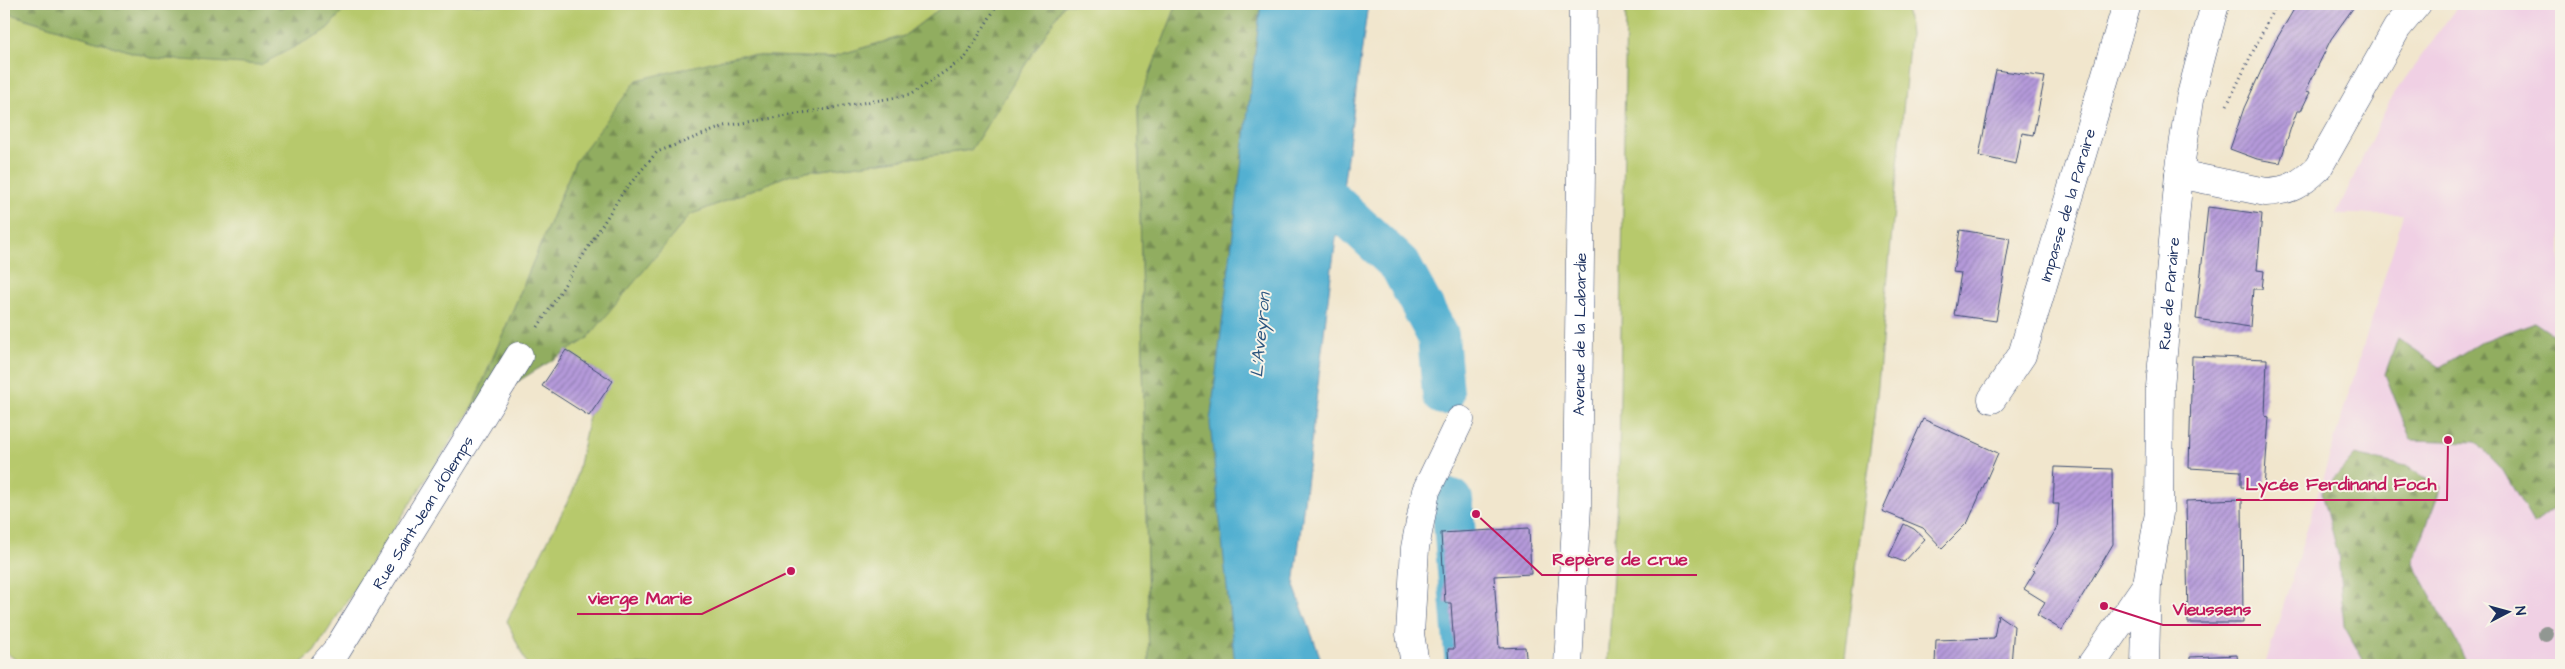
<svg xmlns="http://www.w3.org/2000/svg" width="2565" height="669" font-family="'Architects Daughter',sans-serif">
	<defs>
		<pattern id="forest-firs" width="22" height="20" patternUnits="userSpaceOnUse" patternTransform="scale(1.25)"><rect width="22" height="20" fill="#91ad60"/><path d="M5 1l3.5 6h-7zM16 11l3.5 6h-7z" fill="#768d52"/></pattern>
		<pattern id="building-hatch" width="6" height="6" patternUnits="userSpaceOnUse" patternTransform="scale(1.25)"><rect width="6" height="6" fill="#b59ada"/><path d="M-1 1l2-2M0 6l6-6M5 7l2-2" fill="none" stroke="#927eb4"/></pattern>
	</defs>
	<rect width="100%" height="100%" fill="#f7f3e8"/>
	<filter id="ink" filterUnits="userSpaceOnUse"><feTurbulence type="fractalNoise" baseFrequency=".02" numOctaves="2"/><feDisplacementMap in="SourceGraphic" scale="10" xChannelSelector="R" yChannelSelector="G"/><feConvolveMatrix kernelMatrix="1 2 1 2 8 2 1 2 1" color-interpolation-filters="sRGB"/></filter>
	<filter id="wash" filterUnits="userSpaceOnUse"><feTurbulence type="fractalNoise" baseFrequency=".0096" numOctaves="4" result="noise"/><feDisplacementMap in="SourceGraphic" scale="20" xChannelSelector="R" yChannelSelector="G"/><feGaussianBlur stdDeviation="1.12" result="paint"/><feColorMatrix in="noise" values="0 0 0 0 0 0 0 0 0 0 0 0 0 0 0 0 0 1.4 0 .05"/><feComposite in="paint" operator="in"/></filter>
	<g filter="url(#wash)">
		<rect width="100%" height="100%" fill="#f1e6cd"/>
		<path fill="#f0d0e4" d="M2459 4H2561V665H2265L2404 214H2336L2391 98Z"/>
		<path fill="#b7c96c" stroke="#697c65" d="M349 4H946L904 36 828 58 740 55 575 162 471 410 314 652 299 665H23L4 651V12L151 58 325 31Z
			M1064 4H1177L1138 105 1149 665H527L507 621 574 489 589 416 612 381 566 350 587 338 690 215 791 174 971 150Z
			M1626 4H1906L1910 34 1875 418 1844 665H1608L1619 461Z"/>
		<path fill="url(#forest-firs)" stroke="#566e5f" d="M4 4H349L325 31 260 65 151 58 4 12Z
			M946 4H1064L971 150 791 174 690 215 587 339 471 410 575 162 637 80 740 55 828 58 904 36Z
			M1177 4H1350L1246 665H1149L1138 104Z
			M2534 322 2561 340V503L2534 524 2502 469 2476 442 2411 440 2385 374 2398 338 2440 367 2481 342Z
			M2355 455 2406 466 2441 487 2413 562 2466 660 2472 665H2366L2344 626 2338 554 2322 492Z"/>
		<path fill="#53b0d1" stroke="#377098" d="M1261 4H1368L1330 283 1294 586 1323 665H1235L1210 423Z"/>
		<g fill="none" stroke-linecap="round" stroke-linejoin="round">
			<path stroke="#53b0d1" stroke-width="42" d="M1297 169 1400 265 1438 336 1443 394
				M1452 500 1466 665"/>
		</g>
		<g id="blocks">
			<path fill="url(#building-hatch)" d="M2297 4H2356L2331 39 2313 76 2306 91 2310 92 2301 111H2297L2291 127 2280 163 2257 159 2230 149 2244 108 2272 47Z
				M1996 70 2045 77 2033 135 2022 133 2016 164 1979 156Z
				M2208 207 2262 214 2257 270 2264 271 2262 289H2253L2250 327 2196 319Z
				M1960 230 2010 238 1996 321 1954 315 1961 273 1953 272Z
				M566 350 613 381 589 416 542 386Z
				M2192 356 2267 359 2265 416 2269 417 2264 488 2241 487V471L2189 468Z
				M1923 419 1998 453 1968 522 1942 548 1923 528 1882 511Z
				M2055 467 2112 469 2113 544 2062 630 2037 615 2045 602 2024 589 2035 571 2032 570 2057 528 2059 504H2053Z
				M2242 499 2243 623H2188L2186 501Z
				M1904 524 1914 529 1925 539 1904 562 1889 556Z
				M1529 528 1531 574 1494 576 1499 648 1525 647 1527 665H1449L1448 649H1454L1451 603H1445L1441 533Z
				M1998 615 2014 626 2011 665H1935L1936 640 1994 638Z
				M2237 655 2238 665H2190V657Z"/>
		</g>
	</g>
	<g filter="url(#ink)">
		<use href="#blocks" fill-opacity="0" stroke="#3b4a6f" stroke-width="1"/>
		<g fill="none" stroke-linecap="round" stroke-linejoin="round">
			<defs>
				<g id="minor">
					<path d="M2179 174 2266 192C2290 191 2301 184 2318 168L2397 28 2417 4"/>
					<path id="s1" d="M1992 399 2022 355 2127 4"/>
					<path id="s2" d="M2147 584 2159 513 2160 387 2179 174 2190 99 2215 4"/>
					<path d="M1414 658 1410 634 1415 548 1426 491 1460 420"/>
					<path id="s3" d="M324 665 337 650 519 356"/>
					<path id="s4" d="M1568 665 1577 506 1583 4"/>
					<path d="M2091 665 2147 584 2145 665"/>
				</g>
			</defs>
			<use href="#minor" stroke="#3b4a6f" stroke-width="29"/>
			<path stroke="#3b4a6f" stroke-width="3" stroke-dasharray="1 4" stroke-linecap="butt" d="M2227 105 2276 4
				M538 327 623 192 657 152 725 126 910 95 965 58 998 4"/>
			<use href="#minor" stroke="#fff" stroke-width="28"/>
		</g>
		<circle fill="#919792" cx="2546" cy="634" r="8"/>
	</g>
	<g text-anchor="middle" stroke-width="4" stroke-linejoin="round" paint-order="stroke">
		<g font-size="16" fill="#1b2f5e" stroke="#f7f3e8">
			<text dy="6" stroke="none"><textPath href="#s1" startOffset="210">Impasse de la Paraire</textPath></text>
			<text dy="6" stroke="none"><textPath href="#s2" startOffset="292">Rue de Paraire</textPath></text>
			<text dy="6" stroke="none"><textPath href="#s4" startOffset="331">Avenue de la Labardie</textPath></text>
			<text dy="6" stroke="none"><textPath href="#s3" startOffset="182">Rue Saint-Jean d'Olemps</textPath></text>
		</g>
		<g font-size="18" font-style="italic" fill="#2c5680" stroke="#f7f3e8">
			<text transform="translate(1260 335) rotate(-85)" y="6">L'Aveyron</text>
		</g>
	</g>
	<path fill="none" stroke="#c2185b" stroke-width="2" d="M2448 440L2447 500H2236M1476 514L1542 575H1697M791 571L702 614H577M2104 606L2163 625H2261"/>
	<g fill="#c2185b" stroke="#f7f3e8" stroke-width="2">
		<circle cx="2448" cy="440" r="5"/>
		<circle cx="1476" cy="514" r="5"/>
		<circle cx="791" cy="571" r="5"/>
		<circle cx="2104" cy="606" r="5"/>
	</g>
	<g font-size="18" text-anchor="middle" font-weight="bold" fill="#c2185b" stroke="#f7f3e8" stroke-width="4" stroke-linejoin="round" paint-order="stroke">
		<text x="2341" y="490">Lycée Ferdinand Foch</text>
		<text x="1620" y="565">Repère de crue</text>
		<text x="640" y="604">vierge Marie</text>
		<text x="2212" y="615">Vieussens</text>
	</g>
	<rect width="2565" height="669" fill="none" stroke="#f7f3e8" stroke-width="20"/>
	<g transform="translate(2508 612) rotate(84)" stroke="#f7f3e8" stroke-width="4" paint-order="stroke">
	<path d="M0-4L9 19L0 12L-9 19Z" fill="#1b2f5e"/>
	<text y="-8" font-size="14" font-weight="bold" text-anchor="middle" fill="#1b2f5e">N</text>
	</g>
</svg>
